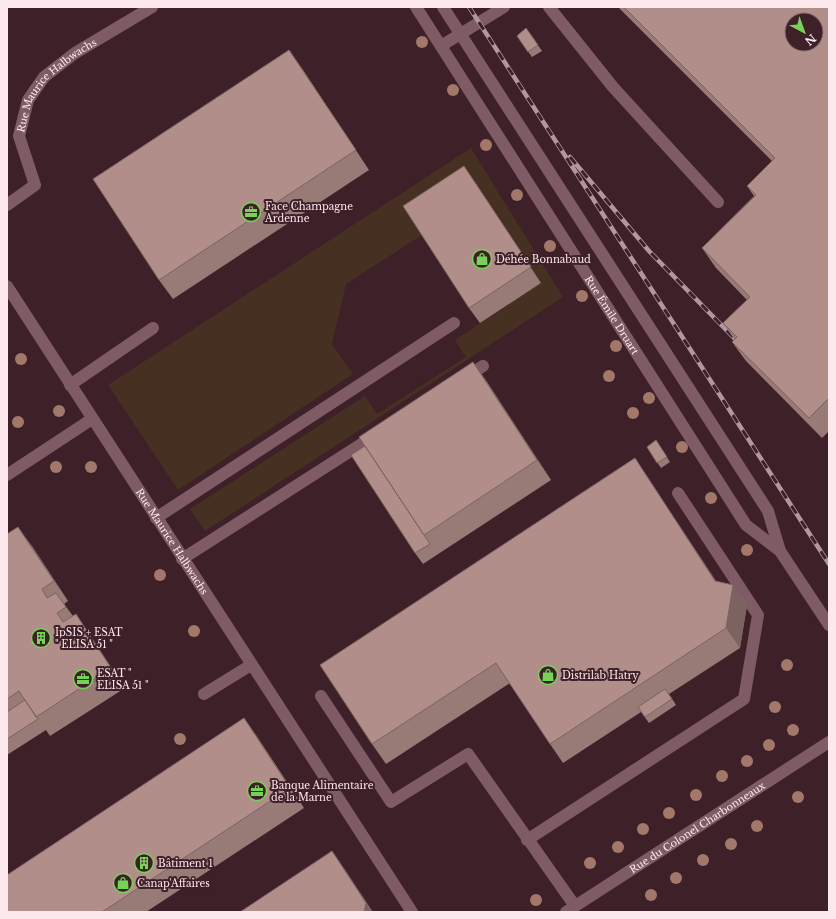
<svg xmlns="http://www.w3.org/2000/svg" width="836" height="919" font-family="'Libre Baskerville',serif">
	<rect width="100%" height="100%" fill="#3e2029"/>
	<path fill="#463021" d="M471 148 563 297 205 531 190 509 365 396 377 414 466 357 455 340 541 283 475 182 422 235 346 284 332 344 353 374 178 490 108 385Z"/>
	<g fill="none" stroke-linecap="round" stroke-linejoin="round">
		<g stroke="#7e5b65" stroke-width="12">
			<path id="s1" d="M416 7 746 525 780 551"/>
			<path d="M443 7 768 511 780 551 829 625"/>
			<path d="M549 7 613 87 718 202"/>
			<path d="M441 46 504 7"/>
			<path id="s2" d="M7 205 35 185 19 136 28 100 44 77 75 53 152 7"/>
			<path id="s3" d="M7 286 412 912"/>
			<path d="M465 378 483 366"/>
			<path d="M70 385 153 328"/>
			<path d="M7 475 92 419"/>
			<path d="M156 518 454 323"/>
			<path d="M182 559 377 434"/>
			<path d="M204 694 251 665"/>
			<path d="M321 696 391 802 468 754 575 906"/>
			<path d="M527 840 744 699 758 615 678 493"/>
			<path id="s4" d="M566 912 829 742"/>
		</g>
		<defs>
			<path id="rail" d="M469 7 829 564
				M570 157 649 251 735 339"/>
		</defs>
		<use href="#rail" stroke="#b1989f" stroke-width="4.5"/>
		<use href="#rail" stroke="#3e2029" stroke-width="3" stroke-dasharray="9" stroke-linecap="butt"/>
	</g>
	<g fill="#a2786a">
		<circle cx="422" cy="42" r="6"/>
		<circle cx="453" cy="90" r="6"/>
		<circle cx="486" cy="145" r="6"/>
		<circle cx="517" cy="195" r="6"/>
		<circle cx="550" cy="246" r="6"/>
		<circle cx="582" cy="296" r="6"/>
		<circle cx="616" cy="346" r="6"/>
		<circle cx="21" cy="359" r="6"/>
		<circle cx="609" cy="376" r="6"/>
		<circle cx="649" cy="398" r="6"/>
		<circle cx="59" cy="411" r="6"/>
		<circle cx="633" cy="413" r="6"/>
		<circle cx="18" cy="422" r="6"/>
		<circle cx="682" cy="447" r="6"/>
		<circle cx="56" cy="467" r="6"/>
		<circle cx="91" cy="467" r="6"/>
		<circle cx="711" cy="498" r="6"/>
		<circle cx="747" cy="550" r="6"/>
		<circle cx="160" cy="575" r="6"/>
		<circle cx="194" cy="631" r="6"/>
		<circle cx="787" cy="665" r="6"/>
		<circle cx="775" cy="707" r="6"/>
		<circle cx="793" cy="730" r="6"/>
		<circle cx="180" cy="739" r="6"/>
		<circle cx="769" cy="745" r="6"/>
		<circle cx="747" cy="761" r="6"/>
		<circle cx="722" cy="776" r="6"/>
		<circle cx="696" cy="795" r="6"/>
		<circle cx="798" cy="797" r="6"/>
		<circle cx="669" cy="813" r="6"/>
		<circle cx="757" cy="826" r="6"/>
		<circle cx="643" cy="829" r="6"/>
		<circle cx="731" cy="844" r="6"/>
		<circle cx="618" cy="847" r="6"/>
		<circle cx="703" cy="860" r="6"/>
		<circle cx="590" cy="863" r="6"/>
		<circle cx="676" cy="878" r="6"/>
		<circle cx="651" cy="895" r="6"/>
		<circle cx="536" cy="900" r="6"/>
	</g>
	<path fill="#987a76" d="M618 7H829V431L822 438 746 361 732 342 734 339 723 323 747 300 716 268 702 248 754 196 747 186 772 161Z
		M526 28 542 51 532 57 517 36Z
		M289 50 303 70 369 170 173 299 159 280Z
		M475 182 541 283 480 323 469 308Z
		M473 362 487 382 551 480 423 564 415 553 365 446Z
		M656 440 670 462 661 468 647 447Z
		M648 478 716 581 733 585 747 605 740 648 669 694 676 705 649 723 641 712 563 763 550 744 510 683 386 764 372 744Z
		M7 534 32 546 68 601 64 604 73 616 89 634 125 688 50 736 46 730 7 755Z
		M244 718 258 738 304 808 146 912H7Z"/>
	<path fill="#7c6360" d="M289 50 303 70 369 170 356 150Z
		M473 362 487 382 551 480 537 460Z
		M635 458 648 478 729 601 715 581Z
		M18 527 32 546 68 601 54 581Z
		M733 585 747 605 740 648 726 628Z
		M76 614 89 634 125 688 111 668Z
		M244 718 258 738 304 808 290 788Z
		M332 851 346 871 373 912H364Z"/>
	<path fill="#b18e89" stroke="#7c6360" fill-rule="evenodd" d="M624 7H829V398L809 418 732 342 737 337 723 323 750 297 702 248 756 195 747 186 775 158ZM792 20H816V44H792Z
		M526 28 538 45 528 52 517 36Z
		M289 50 356 150 159 280 93 179Z
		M464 166 531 267 469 308 403 206Z
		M473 362 537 460 424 535 359 437Z
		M656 440 667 457 657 463 647 447Z
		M365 446 430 544 415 553 351 455Z
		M635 458 715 581 733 585 726 628 550 744 496 663 372 744 320 665Z
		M18 527 54 581 42 589 47 598 56 593 66 607 57 613 63 622 76 614 111 668 36 717 19 691 7 699V534Z
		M665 689 672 699 645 717 638 707Z
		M25 700 38 719 7 739V712Z
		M244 718 290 788 102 912H7V875Z
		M332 851 366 903 364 912H240Z"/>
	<defs>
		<symbol id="office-ring" viewBox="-11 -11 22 22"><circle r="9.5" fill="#3e2029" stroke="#78d258" stroke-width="1.5"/><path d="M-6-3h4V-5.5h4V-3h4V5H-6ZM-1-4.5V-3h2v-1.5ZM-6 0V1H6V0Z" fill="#78d258"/></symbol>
		<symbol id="shop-ring" viewBox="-11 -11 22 22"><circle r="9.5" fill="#3e2029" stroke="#78d258" stroke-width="1.5"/><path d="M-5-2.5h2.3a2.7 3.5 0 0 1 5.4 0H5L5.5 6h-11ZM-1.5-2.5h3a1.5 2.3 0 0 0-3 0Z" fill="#78d258"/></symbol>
		<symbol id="building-ring" viewBox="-11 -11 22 22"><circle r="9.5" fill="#3e2029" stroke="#78d258" stroke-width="1.5"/><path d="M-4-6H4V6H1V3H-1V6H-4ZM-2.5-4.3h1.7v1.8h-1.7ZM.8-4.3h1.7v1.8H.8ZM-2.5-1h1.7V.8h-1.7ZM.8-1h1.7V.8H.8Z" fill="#78d258"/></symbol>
	</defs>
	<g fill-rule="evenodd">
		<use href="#office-ring" x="240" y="201" width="22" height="22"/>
		<use href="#shop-ring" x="471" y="248" width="22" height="22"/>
		<use href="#building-ring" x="30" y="627" width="22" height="22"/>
		<use href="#shop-ring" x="537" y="664" width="22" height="22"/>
		<use href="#office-ring" x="72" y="668" width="22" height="22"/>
		<use href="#office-ring" x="246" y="780" width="22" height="22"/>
		<use href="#building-ring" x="133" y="852" width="22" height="22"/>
		<use href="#shop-ring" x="112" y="872" width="22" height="22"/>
	</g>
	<g text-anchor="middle" stroke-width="4" stroke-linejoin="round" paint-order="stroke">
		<g font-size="10" fill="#fde8ed" stroke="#3e2029">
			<text dy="4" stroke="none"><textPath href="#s2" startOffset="152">Rue Maurice Halbwachs</textPath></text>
			<text dy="4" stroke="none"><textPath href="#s1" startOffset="365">Rue Émile Druart</textPath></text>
			<text dy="4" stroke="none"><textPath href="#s3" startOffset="304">Rue Maurice Halbwachs</textPath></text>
			<text dy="4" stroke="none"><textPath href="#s4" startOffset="156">Rue du Colonel Charbonneaux</textPath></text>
		</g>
		<g font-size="10" fill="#fde8ed" stroke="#3e2029" text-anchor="start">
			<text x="265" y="210">Face Champagne<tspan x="265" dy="12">Ardenne</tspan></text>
			<text x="496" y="263">Déhée Bonnabaud</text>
			<text x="55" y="636">IpSIS + ESAT<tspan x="55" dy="12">" ELISA 51 "</tspan></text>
			<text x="97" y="677">ESAT "<tspan x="97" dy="12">ELISA 51 "</tspan></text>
			<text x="562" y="679">Distrilab Hatry</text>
			<text x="271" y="789">Banque Alimentaire<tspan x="271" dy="12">de la Marne</tspan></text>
			<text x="158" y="867">Bâtiment 1</text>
			<text x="137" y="887">Canap'Affaires</text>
		</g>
	</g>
	<rect width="836" height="919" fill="none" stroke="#fde8ed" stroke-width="16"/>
	<g transform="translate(804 32) rotate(139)"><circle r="19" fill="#3e2029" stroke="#8a7077"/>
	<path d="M0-3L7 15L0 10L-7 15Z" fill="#78d258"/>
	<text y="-6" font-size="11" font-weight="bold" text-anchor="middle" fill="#fde8ed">N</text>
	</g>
</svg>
